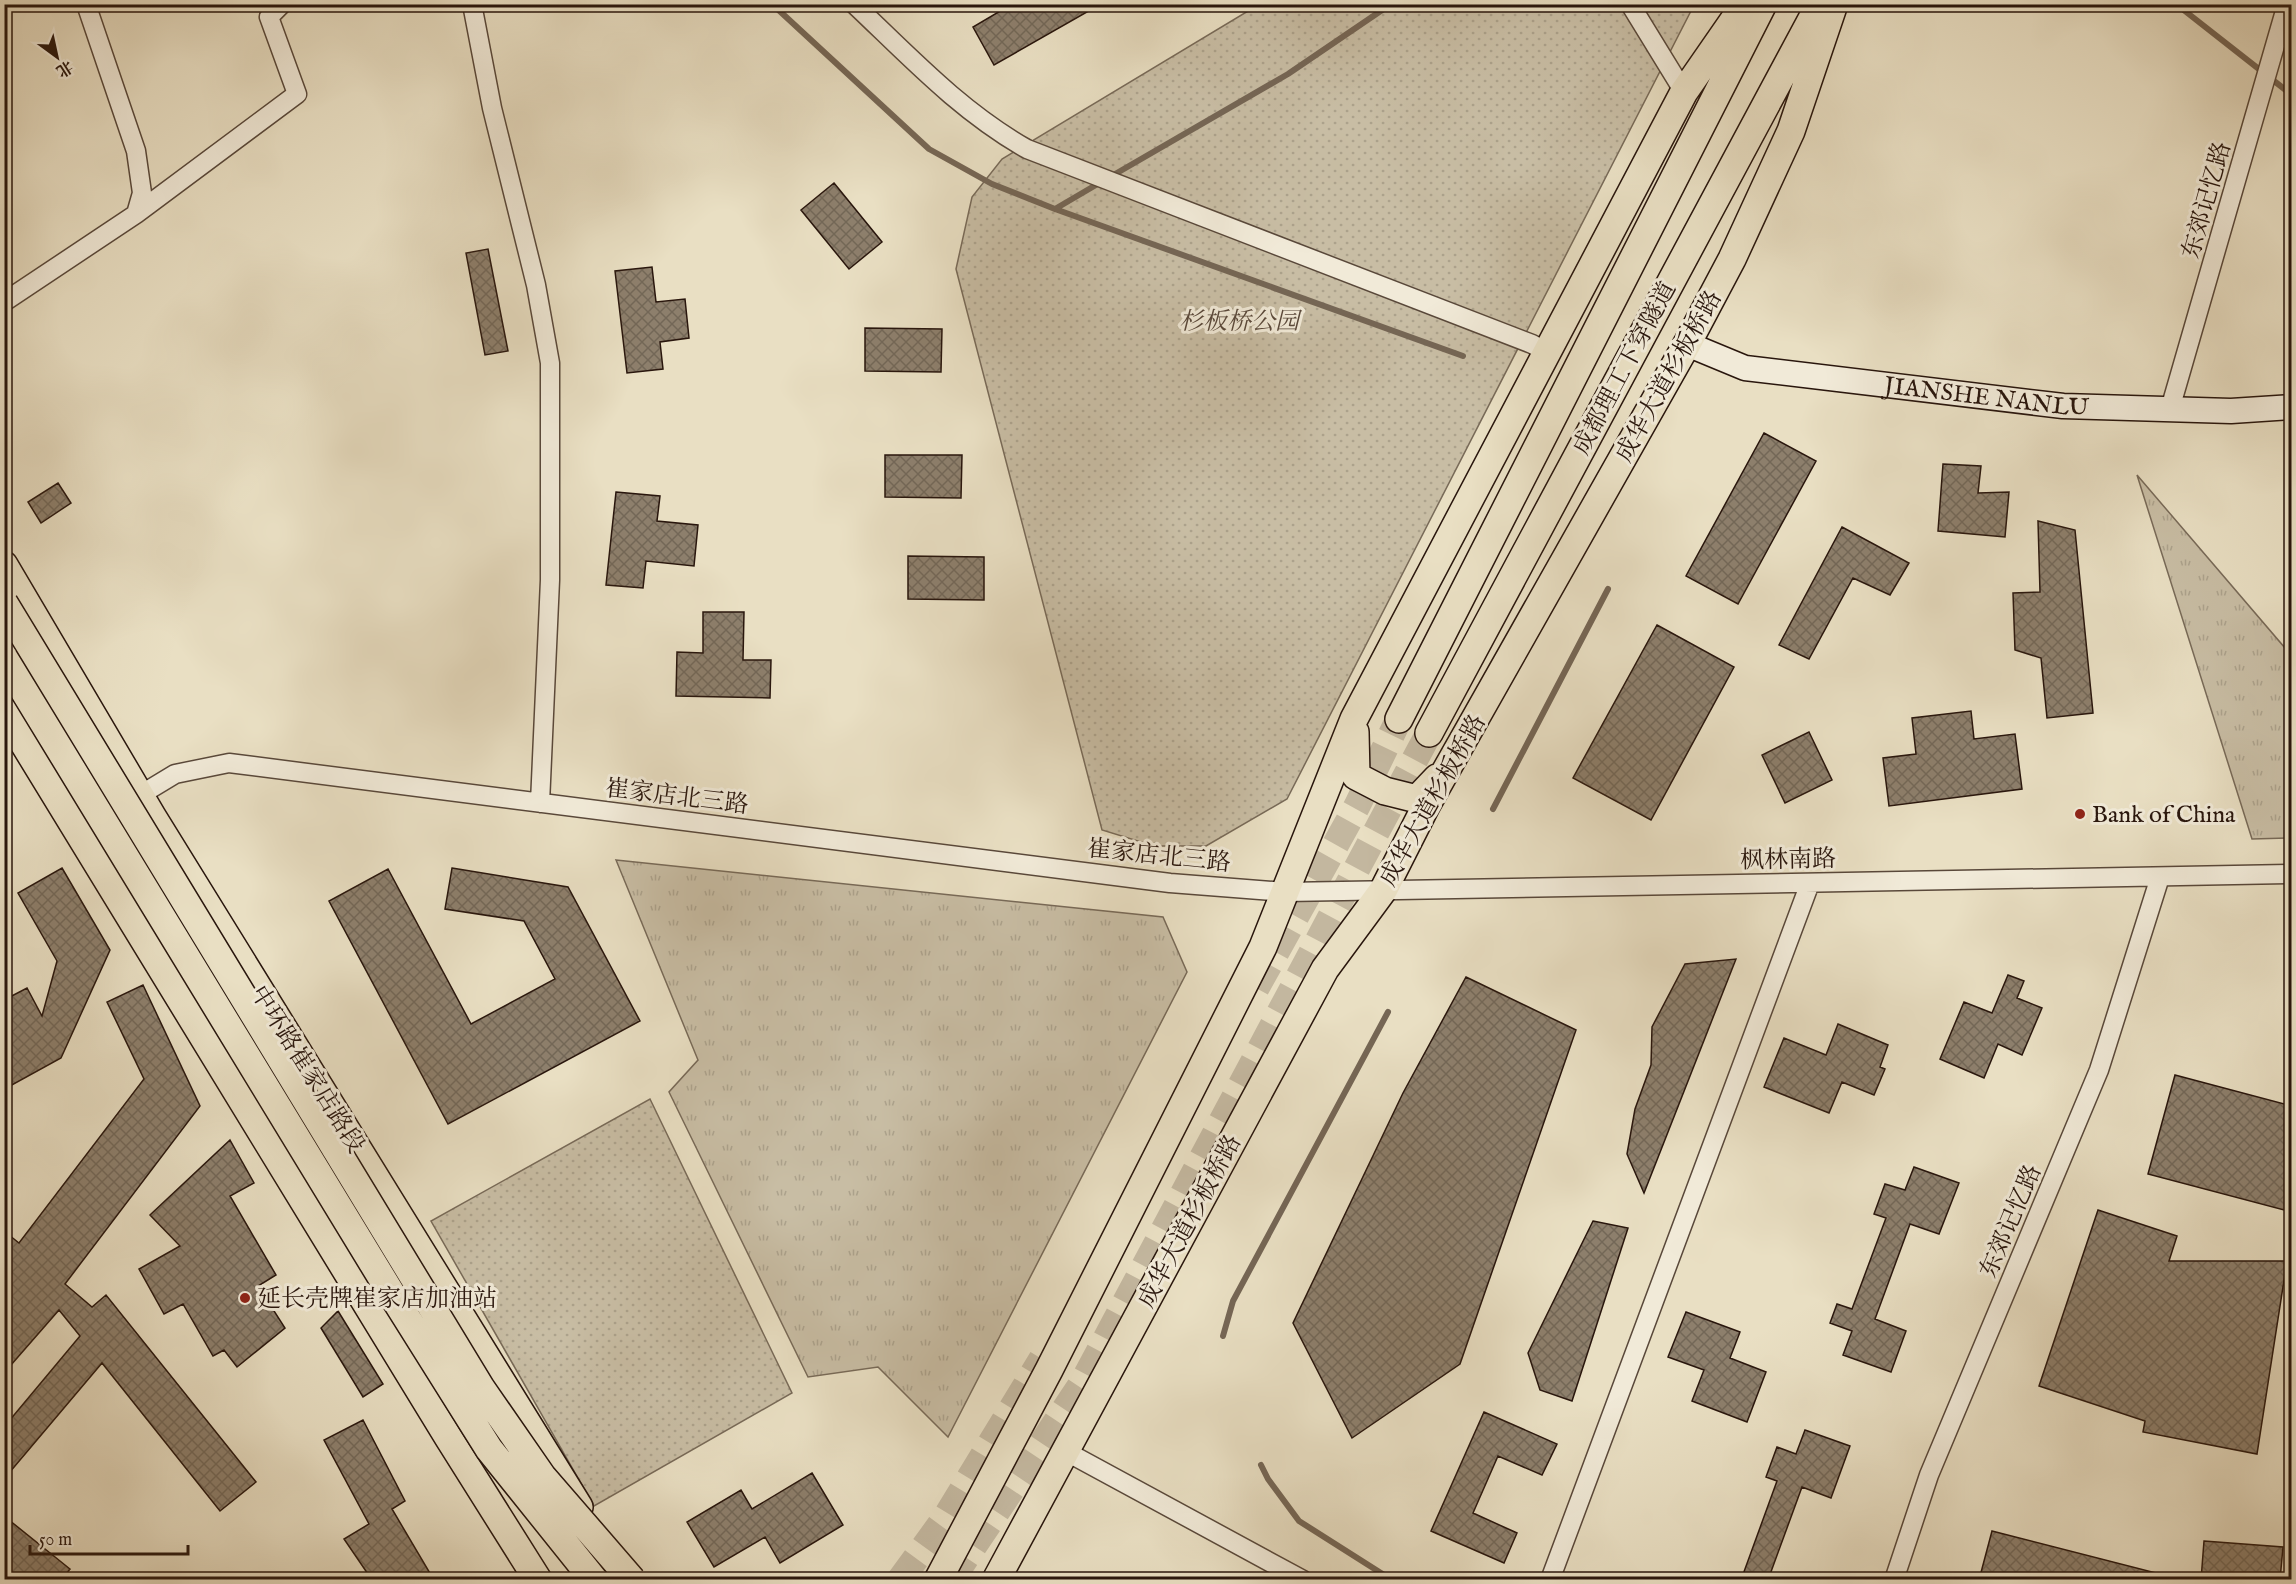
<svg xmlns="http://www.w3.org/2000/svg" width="2296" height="1584" font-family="'IM FELL English','Noto Serif SC',serif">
	<defs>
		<pattern id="grass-tufts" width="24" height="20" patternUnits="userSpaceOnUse" patternTransform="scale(1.5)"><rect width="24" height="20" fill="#c8bda4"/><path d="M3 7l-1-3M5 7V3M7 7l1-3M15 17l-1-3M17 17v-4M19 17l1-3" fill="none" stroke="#aca28c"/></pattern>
		<pattern id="park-dots" width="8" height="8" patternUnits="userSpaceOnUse" patternTransform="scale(1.5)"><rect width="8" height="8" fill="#c8bda4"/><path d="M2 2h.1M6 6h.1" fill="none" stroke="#aca28c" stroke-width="1.8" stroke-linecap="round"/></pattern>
		<pattern id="building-cross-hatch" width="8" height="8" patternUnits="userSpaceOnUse" patternTransform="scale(1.5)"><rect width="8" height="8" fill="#8d7f6c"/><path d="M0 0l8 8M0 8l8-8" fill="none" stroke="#736757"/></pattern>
	</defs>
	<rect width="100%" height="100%" fill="#e9dfc3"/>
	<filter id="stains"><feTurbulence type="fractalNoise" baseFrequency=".00333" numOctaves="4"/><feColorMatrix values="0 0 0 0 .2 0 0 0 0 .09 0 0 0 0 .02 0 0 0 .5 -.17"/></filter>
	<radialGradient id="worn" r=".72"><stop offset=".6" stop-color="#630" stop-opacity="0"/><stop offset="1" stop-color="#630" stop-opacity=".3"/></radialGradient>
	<path fill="url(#grass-tufts)" stroke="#786a58" stroke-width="1.5" d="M2137 475 2291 655V838L2252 839Z
		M616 860 1163 917 1187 972 948 1437 878 1367 808 1377 669 1092 698 1060Z"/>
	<path fill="url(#park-dots)" stroke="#786a58" stroke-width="1.5" d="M1258 5H1694L1287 799 1206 846H1154L1102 830 956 269 972 197 1002 159Z
		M650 1099 792 1393 594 1506 431 1221Z"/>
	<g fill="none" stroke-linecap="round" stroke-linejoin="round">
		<path stroke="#756655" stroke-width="6" d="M772 4 929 149 992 184 1055 209 1463 356
			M2176 4 2292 95
			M1110 177 1288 74 1391 4
			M1055 209 1101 182
			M1493 809 1608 589
			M1223 1336 1233 1301 1388 1012
			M1261 1465 1268 1479 1299 1521 1392 1580"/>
	</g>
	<path fill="url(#building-cross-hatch)" stroke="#29160d" stroke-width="1.5" d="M1012 4H1101L994 65 973 27Z
		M834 183 882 242 849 269 801 210Z
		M488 249 508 351 485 355 466 253Z
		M652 267 656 302 685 299 689 338 660 342 663 369 627 373 615 271Z
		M865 328 942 329 941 372 865 371Z
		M1764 433 1816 461 1738 604 1686 576Z
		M885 455H962L961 498 885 497Z
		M1943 464 1981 466 1978 493 2009 492 2005 537 1938 531Z
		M58 483 71 503 41 523 28 502Z
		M616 492 660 496 657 521 698 525 694 566 646 561 643 588 606 585Z
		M2038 521 2075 530 2093 713 2047 718 2041 658 2015 650 2013 593 2040 592Z
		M1842 527 1909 563 1890 595 1853 578 1809 659 1779 645Z
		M908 556 984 557V600L908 599Z
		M703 612H744L743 660H771L770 698 676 696 677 652 703 653Z
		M1657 625 1734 667 1651 820 1573 778Z
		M1971 711 1974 739 2015 734 2022 789 1889 806 1883 758 1916 754 1912 718Z
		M1809 732 1832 780 1785 803 1762 755Z
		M62 868 110 950 61 1058 10 1086 4 1076V1000L27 988 42 1016 57 961 18 893Z
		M452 868 568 887 640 1021 448 1124 329 901 388 869 471 1024 555 979 524 921 445 909Z
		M1736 959 1644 1193 1627 1154 1635 1109 1651 1065 1652 1027 1685 964Z
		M2008 975 2024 981 2017 998 2042 1008 2022 1055 1998 1044 1984 1078 1940 1059 1964 1002 1992 1013Z
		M1466 977 1576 1030 1460 1364 1352 1438 1293 1323 1403 1093Z
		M143 985 200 1106 65 1284 92 1307 106 1295 256 1482 220 1511 102 1363 4 1479V1427L80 1336 59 1310 4 1373V1231L19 1243 144 1079 107 1002Z
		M1838 1024 1888 1045 1880 1067 1885 1069 1874 1095 1842 1082 1829 1113 1764 1087 1784 1038 1826 1055Z
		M2175 1075 2292 1106V1212L2148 1174Z
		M230 1140 254 1183 230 1196 276 1275 258 1286 285 1328 237 1367 224 1350 213 1356 183 1304 164 1314 139 1269 180 1246 150 1215Z
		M1914 1167 1959 1183 1939 1234 1910 1224 1875 1319 1906 1331 1891 1372 1843 1355 1852 1331 1830 1323 1837 1304 1852 1309 1886 1218 1874 1214 1885 1184 1905 1190Z
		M2098 1210 2177 1236 2169 1261H2287L2257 1454 2143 1432 2145 1421 2039 1386Z
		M1593 1221 1628 1228 1572 1401 1540 1390 1528 1353Z
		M338 1311 383 1384 363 1397 321 1328Z
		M1686 1312 1740 1332 1730 1358 1766 1372 1747 1422 1692 1401 1704 1370 1668 1357Z
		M1484 1412 1557 1444 1542 1475 1498 1456 1473 1513 1517 1533 1504 1563 1431 1531Z
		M363 1420 405 1501 392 1509 434 1580H372L344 1539 369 1524 324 1440Z
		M1805 1430 1850 1446 1831 1498 1802 1487 1768 1580H1741L1777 1481 1766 1477 1777 1447 1796 1454Z
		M812 1473 843 1525 780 1563 765 1537 714 1567 687 1522 741 1490 752 1509Z
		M4 1516 70 1569 61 1580H15L4 1571Z
		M1992 1531 2160 1574 2159 1580H1979Z
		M2204 1541 2283 1547 2280 1580H2201Z"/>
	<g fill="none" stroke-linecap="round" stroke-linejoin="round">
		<path stroke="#c3b79f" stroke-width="27" stroke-dasharray="27 14" stroke-linecap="butt" d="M1256 988 1357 806 1399 719
			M900 1580 946 1517 1042 1359
			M951 1580 1083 1382 1429 733"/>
		<defs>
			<path id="street" d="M472 4 492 108 536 285 550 363V580L540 803
				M854 4C910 57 960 111 1027 149L1532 344 1547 352
				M1630 4 1684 92
				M136 214 297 94 269 17 282 4
				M4 302 136 214 142 193 136 151 86 4
				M2170 409 2287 4
				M132 800 175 774 229 763 1170 883 1286 892 2292 874
				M1065 1451 1303 1580
				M1550 1580 1810 883
				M1894 1580 1929 1475 2099 1070 2160 877"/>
			<g id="secondary">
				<path id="s1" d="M1687 344 1745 368 2063 406 2231 411 2292 407"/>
			</g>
			<path id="primary" d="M4 565 152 816 579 1507
				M4 711 448 1437 538 1580
				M1399 719 1763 4
				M1355 732 1356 776 1385 791 1417 799 1437 778
				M1429 733 1820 4
				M938 1580 1049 1370 1263 947 1354 719 1684 92 1745 4
				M996 1580 1325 969 1384 889 1427 804 1687 344 1732 259 1791 131 1834 4"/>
		</defs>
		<use href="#street" stroke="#59483a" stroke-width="21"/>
		<use href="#secondary" stroke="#29160d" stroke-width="27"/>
		<use href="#primary" stroke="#29160d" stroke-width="30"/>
		<use href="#street" stroke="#f1ead8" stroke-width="18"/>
		<use href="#secondary" stroke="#f1ead8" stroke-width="24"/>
		<use href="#primary" stroke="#e9dfc3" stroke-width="27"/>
		<defs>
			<path id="primary-bridge" d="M4 603 481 1388 542 1476 632 1580
				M4 658 391 1293 489 1449 594 1580"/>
		</defs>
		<use href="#primary-bridge" stroke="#29160d" stroke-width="30" stroke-linecap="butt"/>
		<use href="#primary-bridge" stroke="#e9dfc3" stroke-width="27"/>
	</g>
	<g fill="#8f2418" stroke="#f1ead8" stroke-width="2">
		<circle cx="2080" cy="814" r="6"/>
		<circle cx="245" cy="1298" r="6"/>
	</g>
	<g text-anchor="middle" stroke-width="6" stroke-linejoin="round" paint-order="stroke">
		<g font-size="24" fill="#29160d" stroke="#f1ead8">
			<text transform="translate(2206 200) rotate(-74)" y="8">东郊记忆路</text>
			<text transform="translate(1624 368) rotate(-62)" y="8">成都理工下穿隧道</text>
			<text transform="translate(1668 376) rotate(-61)" y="8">成华大道杉板桥路</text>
			<text dy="8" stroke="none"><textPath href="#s1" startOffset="306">JIANSHE NANLU</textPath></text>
			<text transform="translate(677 796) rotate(7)" y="8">崔家店北三路</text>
			<text transform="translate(1432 800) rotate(-61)" y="8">成华大道杉板桥路</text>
			<text transform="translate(1159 855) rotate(6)" y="8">崔家店北三路</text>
			<text transform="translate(1788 859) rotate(-1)" y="8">枫林南路</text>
			<text transform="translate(308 1069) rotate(58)" y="8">中环路崔家店路段</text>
			<text transform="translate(1189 1221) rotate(-62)" y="8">成华大道杉板桥路</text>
			<text transform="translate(2010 1221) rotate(-67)" y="8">东郊记忆路</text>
		</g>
		<g font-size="24" font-style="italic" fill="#59483a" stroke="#f1ead8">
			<text x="1239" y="329">杉板桥公园</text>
		</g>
		<g font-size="24" fill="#29160d" stroke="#f1ead8" text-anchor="start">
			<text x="2092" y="822">Bank of China</text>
			<text x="257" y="1306">延长壳牌崔家店加油站</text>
		</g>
	</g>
	<rect width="2296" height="1584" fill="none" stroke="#e9dfc3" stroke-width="24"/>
	<rect x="6" y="6" width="2284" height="1572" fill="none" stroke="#29160d" stroke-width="3"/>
	<rect x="12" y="12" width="2272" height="1560" fill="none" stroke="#29160d" stroke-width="1.5"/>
	<g transform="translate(57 57) rotate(147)" stroke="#f1ead8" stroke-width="4.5" paint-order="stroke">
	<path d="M0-4.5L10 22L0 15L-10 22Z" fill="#29160d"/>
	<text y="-9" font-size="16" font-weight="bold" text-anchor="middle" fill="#29160d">北</text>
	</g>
	<path d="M30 1545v9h158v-9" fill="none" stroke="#29160d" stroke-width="3"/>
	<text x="39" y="1545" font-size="18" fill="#29160d" stroke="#f1ead8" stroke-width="4.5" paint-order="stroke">50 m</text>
	<rect width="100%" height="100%" filter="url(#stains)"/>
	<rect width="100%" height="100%" fill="url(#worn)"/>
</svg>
